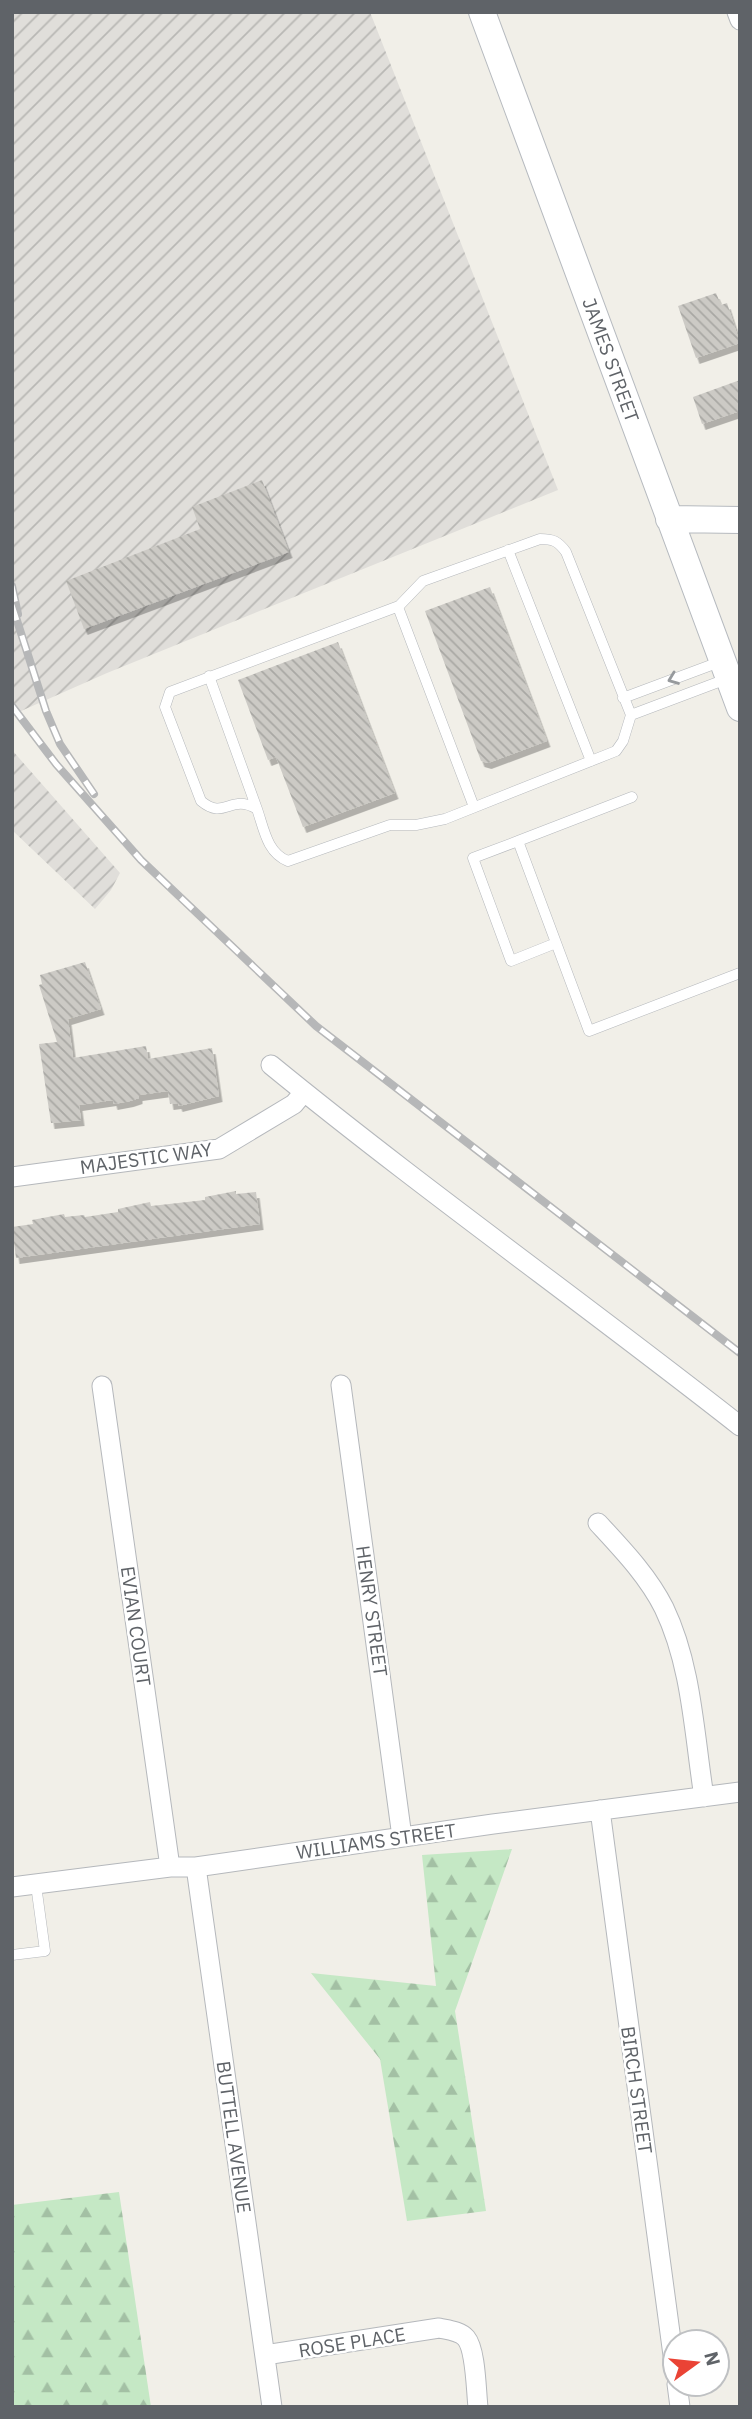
<svg xmlns="http://www.w3.org/2000/svg" width="752" height="2419" font-family="'IBM Plex Sans',sans-serif">
	<defs>
		<pattern id="industrial-furrows" width="10" height="10" patternUnits="userSpaceOnUse" patternTransform="scale(1.75)"><rect width="10" height="10" fill="#e0deda"/><path d="M-1 1l2-2M0 10L10 0M9 11l2-2" fill="none" stroke="#b9b8b5"/></pattern>
		<pattern id="forest-firs" width="22" height="20" patternUnits="userSpaceOnUse" patternTransform="scale(1.75)"><rect width="22" height="20" fill="#c5e8c5"/><path d="M5 1l3.5 6h-7zM16 11l3.5 6h-7z" fill="#a3c0a4"/></pattern>
		<pattern id="building-back-hatch" width="6" height="6" patternUnits="userSpaceOnUse" patternTransform="scale(1.75)"><rect width="6" height="6" fill="#cccac5"/><path d="M-1 5l2 2M0 0l6 6M5-1l2 2" fill="none" stroke="#a9a8a4"/></pattern>
		<filter id="shadow"><feDropShadow dx="3.5" dy="6" stdDeviation="0" flood-color="#0004"/></filter>
	</defs>
	<rect width="100%" height="100%" fill="#f1efe8"/>
	<path fill="url(#industrial-furrows)" d="M12 12H370L558 490 107 673 12 715Z
		M12 750 120 873 111 890 95 909 12 830Z"/>
	<path fill="url(#forest-firs)" d="M512 1849 455 2011 486 2211 407 2221 380 2059 311 1973 436 1986 422 1855Z
		M119 2192 151 2407H12V2205Z"/>
	<path fill="url(#building-back-hatch)" filter="url(#shadow)" d="M716 293 721 305 727 303 740 343 696 358 678 306Z
		M740 380V411L702 424 693 397Z
		M262 480 289 552 84 629 66 581 200 529 192 507Z
		M490 587 547 741 488 763 481 761 425 611Z
		M338 642 395 793 303 827 276 757 268 760 238 680Z
		M85 962 101 1009 68 1019 73 1058 146 1046 148 1059 212 1048 219 1096 179 1106 178 1103 170 1104 168 1091 139 1095V1098L130 1101 114 1104 113 1100 79 1105 81 1120 51 1123 39 1044 57 1042 39 985 42 984 40 975Z
		M236 1191V1194L256 1192 260 1224 16 1258 12 1227 33 1224 32 1220 64 1214 65 1217 84 1215 85 1217 118 1212V1209L150 1202 151 1206 205 1200V1197Z"/>
	<g fill="none" stroke-linecap="round" stroke-linejoin="round">
		<defs>
			<path id="lane" d="M540 539C553 539 558 541 566 552L631 715 623 741 616 751 445 819 416 825H390L288 861C267 853 264 829 257 809 230 793 225 821 201 801L165 707 170 692 399 606 423 581Z
				M508 550 591 761
				M398 607 474 807
				M209 676 257 809
				M623 698 722 661
				M631 715 729 678
				M518 841 632 797
				M556 943 511 961 473 858 518 841 589 1031 740 973
				M12 1955 45 1951 36 1885"/>
			<path id="street" d="M737 12 740 20
				M271 1065C424 1190 585 1304 740 1426
				M12 1177 219 1149 294 1104 304 1092
				M341 1385 402 1837
				M102 1386 170 1867
				M598 1523C622 1549 648 1576 664 1608 692 1666 694 1734 704 1797
				M600 1810 675 2370
				M196 1867 272 2407
				M12 1887 170 1867H196L493 1824 740 1792
				M265 2355 439 2328C448 2330 460 2331 466 2338 476 2350 476 2390 478 2407
				M677 2384 680 2407"/>
			<path id="secondary" d="M482 12 740 708
				M669 519 740 520"/>
		</defs>
		<use href="#lane" stroke="#b5b8bc" stroke-width="11"/>
		<use href="#street" stroke="#b5b8bc" stroke-width="21"/>
		<use href="#secondary" stroke="#b6babf" stroke-width="28"/>
		<use href="#lane" stroke="#fff" stroke-width="10"/>
		<use href="#street" stroke="#fff" stroke-width="19"/>
		<use href="#secondary" stroke="#fff" stroke-width="26"/>
		<defs>
			<path id="rail" d="M12 586 18 614
				M12 605 46 711 60 744 94 794
				M12 706 56 764 141 860 316 1026 740 1353"/>
		</defs>
		<use href="#rail" stroke="#b6b7b8" stroke-width="8"/>
		<use href="#rail" stroke="#fff" stroke-width="5" stroke-dasharray="16" stroke-linecap="butt"/>
	</g>
	<defs><path id="oneway-chevron" d="M-2-3.5L2.5 0L-2 3.5" fill="none" stroke-width="1.6" stroke-linecap="round" stroke-linejoin="round" transform="scale(1.75)"/></defs>
	<use stroke="#979a9d" href="#oneway-chevron" transform="translate(673 679) rotate(159)"/>
	<g text-anchor="middle" stroke-width="5" stroke-linejoin="round" paint-order="stroke">
		<g font-size="19" fill="#5f6368" stroke="#fff">
			<text transform="translate(611 360) rotate(70)" y="7">JAMES STREET</text>
			<text transform="translate(146 1158) rotate(-8)" y="7">MAJESTIC WAY</text>
			<text transform="translate(372 1611) rotate(82)" y="7">HENRY STREET</text>
			<text transform="translate(136 1626) rotate(82)" y="7">EVIAN COURT</text>
			<text transform="translate(376 1841) rotate(-8)" y="7">WILLIAMS STREET</text>
			<text transform="translate(637 2090) rotate(82)" y="7">BIRCH STREET</text>
			<text transform="translate(234 2137) rotate(82)" y="7">BUTTELL AVENUE</text>
			<text transform="translate(352 2342) rotate(-9)" y="7">ROSE PLACE</text>
		</g>
	</g>
	<rect width="752" height="2419" fill="none" stroke="#5f6368" stroke-width="28"/>
	<g transform="translate(696 2363) rotate(75)"><circle r="33" fill="#ffffff" stroke="#bfc1c3" stroke-width="2"/>
	<path d="M0-5L12 26L0 18L-12 26Z" fill="#ea4335"/>
	<text y="-10" font-size="19" font-weight="bold" text-anchor="middle" fill="#5f6368">N</text>
	</g>
</svg>
